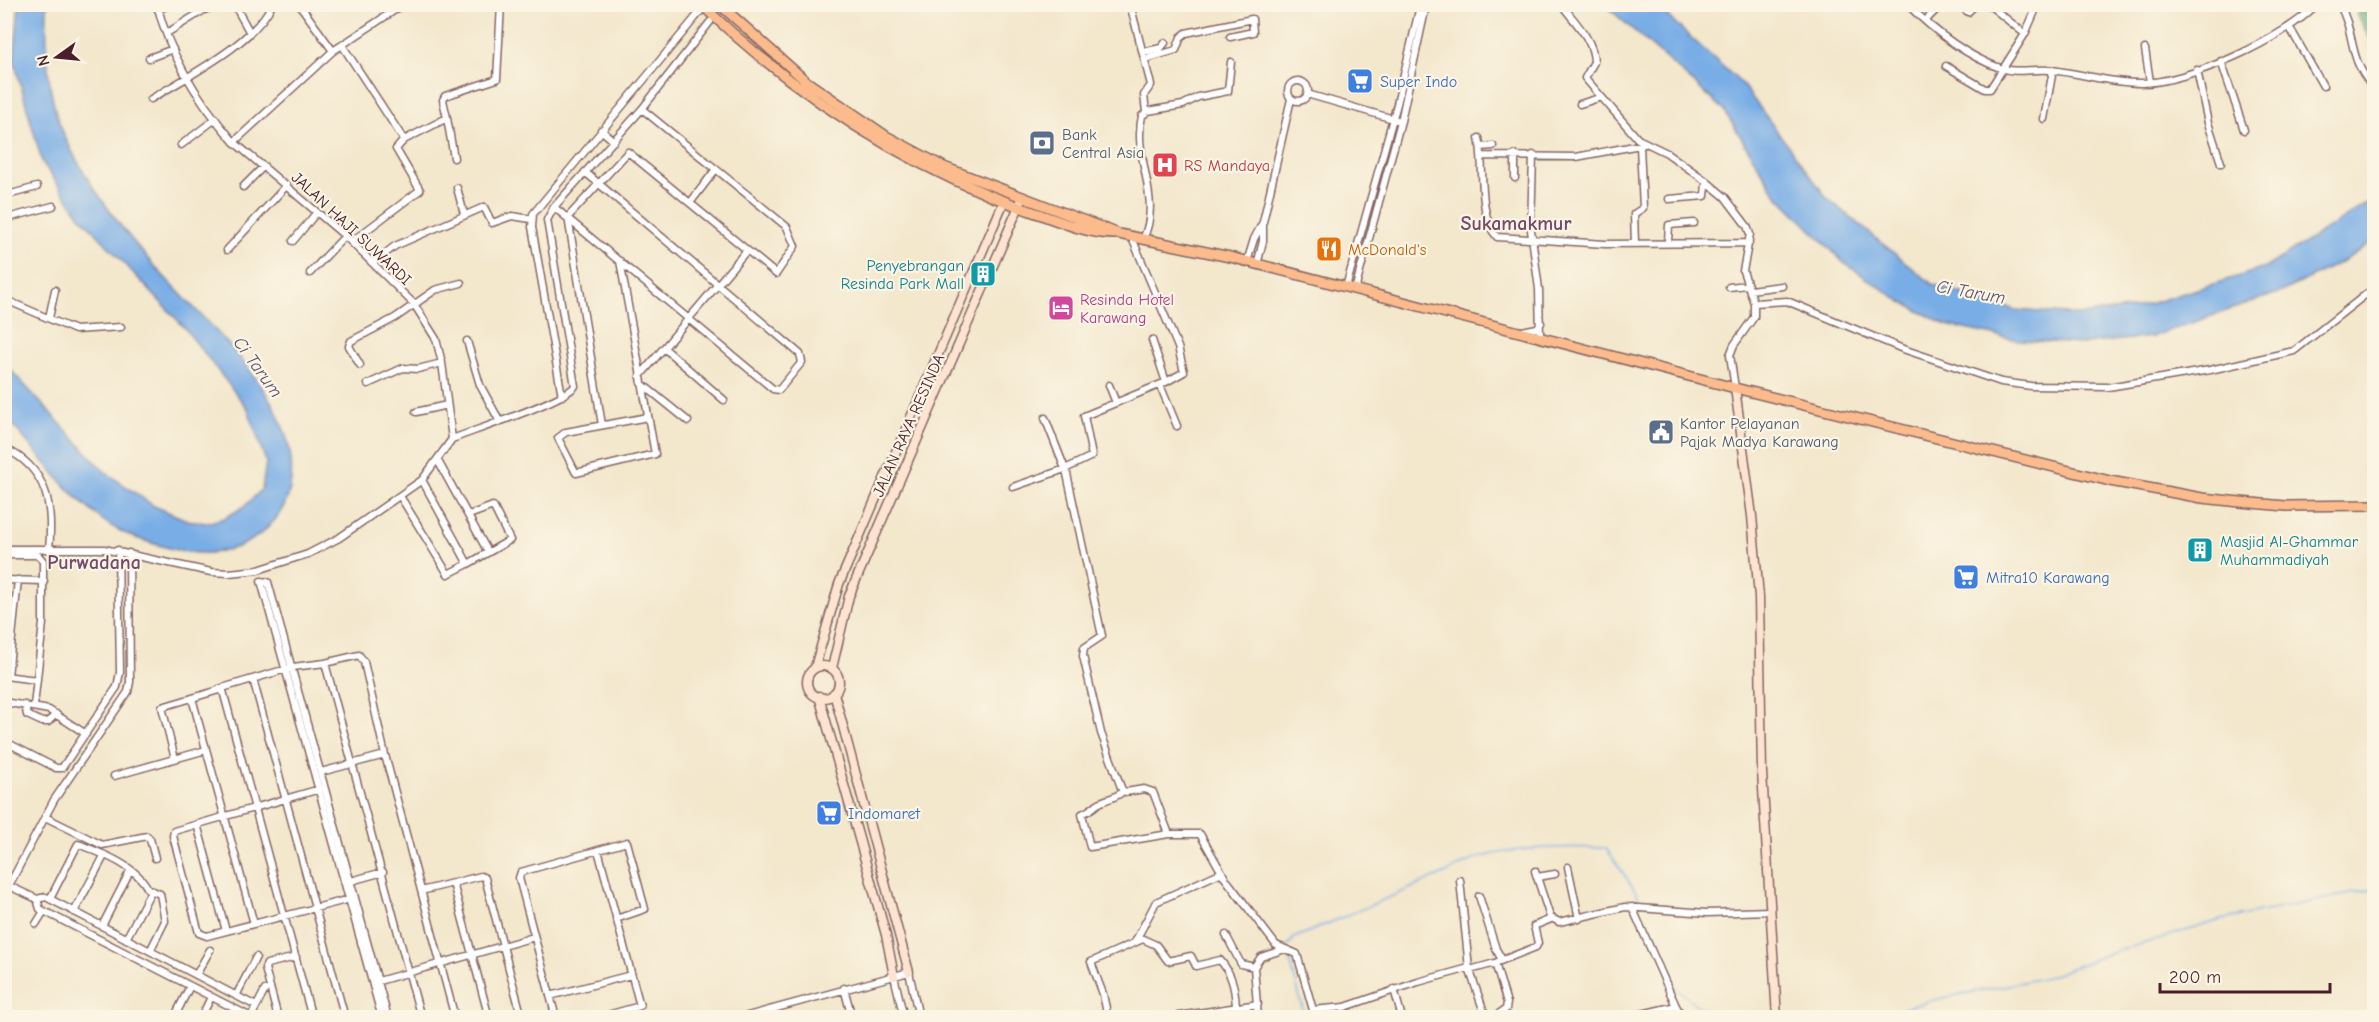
<svg xmlns="http://www.w3.org/2000/svg" width="2379" height="1022" font-family="'Comic Neue',sans-serif">
	<rect width="100%" height="100%" fill="#fcf5e5"/>
	<filter id="ink" filterUnits="userSpaceOnUse"><feTurbulence type="fractalNoise" baseFrequency=".0167" numOctaves="2"/><feDisplacementMap in="SourceGraphic" scale="12" xChannelSelector="R" yChannelSelector="G"/><feConvolveMatrix kernelMatrix="1 2 1 2 8 2 1 2 1" color-interpolation-filters="sRGB"/></filter>
	<filter id="wash" filterUnits="userSpaceOnUse"><feTurbulence type="fractalNoise" baseFrequency=".008" numOctaves="4" result="noise"/><feDisplacementMap in="SourceGraphic" scale="24" xChannelSelector="R" yChannelSelector="G"/><feGaussianBlur stdDeviation="1.35" result="paint"/><feColorMatrix in="noise" values="0 0 0 0 0 0 0 0 0 0 0 0 0 0 0 0 0 1.4 0 .05"/><feComposite in="paint" operator="in"/></filter>
	<g filter="url(#wash)">
		<rect width="100%" height="100%" fill="#f3e7cc"/>
		<path fill="#64b17b" stroke="#576853" stroke-width="1.5" d="M2363 11 2370 14 2374 12V46L2356 14Z"/>
		<path fill="#79ade6" stroke="#626688" stroke-width="1.5" d="M19 5H47C46 40 46 81 57 116 71 162 118 225 150 261 201 321 313 406 288 496 281 519 259 539 237 547 213 556 193 554 169 548 147 542 122 535 104 521 66 493 36 451 5 416V364L104 471 154 506 187 520 206 523 225 518 245 506 262 489 266 462 248 409 183 326 80 216 42 162 14 61Z
			M1605 5H1655L1742 84 1827 198 1932 284 2016 310 2078 315 2136 308 2265 268 2374 199V240L2347 259 2281 292 2151 337 2082 344 2017 340 1946 325 1902 302 1844 263 1776 194 1724 110Z"/>
		<g fill="none" stroke-linecap="round" stroke-linejoin="round">
			<path stroke="#79ade6" stroke-width="1.5" d="M1287 947 1294 938 1451 871C1487 845 1562 847 1606 848L1638 895 1636 905
				M1288 952 1305 1018
				M1666 978 1696 1005 1721 1018
				M1871 1018 1933 1000 2048 977 2105 955 2221 920 2374 889"/>
		</g>
	</g>
	<g filter="url(#ink)">
		<g fill="none" stroke-linecap="round" stroke-linejoin="round">
			<defs>
				<path id="street" d="M234 4 249 31
					M299 4 333 51
					M1130 4 1151 85 1144 95 1146 112
					M1561 4C1574 21 1594 40 1594 62L1585 78 1638 139 1667 153 1706 181 1725 197 1747 226 1750 234 1743 271 1754 303V317L1734 345 1730 355 1735 388
					M1907 4C1934 31 1964 55 2000 68 2017 74 2034 68 2050 70 2081 73 2109 83 2141 83 2188 83 2284 39 2317 4
					M1958 4 1968 12 1976 4
					M1988 4 2025 34
					M2339 4C2357 35 2346 57 2374 88
					M158 10 170 4
					M1925 21 1942 4
					M2290 28 2323 86
					M167 33 204 10 221 4
					M342 45 404 140 396 149 420 190 351 242
					M2145 49 2150 82
					M1143 52 1161 48 1165 43
					M149 58 173 49
					M1145 59 1176 50 1181 37 1186 33 1252 19 1253 32 1230 37
					M2221 61 2244 130
					M1946 66 1985 89H1990L2025 34 2036 9
					M2197 70 2208 123 2221 163
					M1288 91a10 10 0 1 1 20 0a10 10 0 1 1-20 0Z
					M1307 94 1397 120
					M151 99C186 77 255 43 272 4
					M1580 104 1599 98
					M447 118 454 158
					M2044 119 2053 70
					M601 130 614 141
					M1479 138C1485 164 1477 216 1497 237L1605 244 1749 243
					M404 140 447 118 443 100 445 96 497 79 501 4
					M234 142 333 51 404 4
					M181 145 214 120
					M1481 147 1493 146
					M1533 155 1531 230 1539 289 1540 337
					M1483 156 1576 157 1645 144
					M1515 178V155
					M243 187 264 166
					M457 188 464 214
					M4 196 37 187
					M1669 199 1705 196 1706 181
					M690 203 716 169
					M554 207 773 389 779 390 802 362 800 354 585 172
					M4 219 53 206
					M1143 239C1163 198 1132 158 1142 116L1148 111 1183 105 1198 97 1228 91 1231 62
					M293 241 317 212
					M1668 241 1669 225 1694 223
					M1635 243 1634 214 1643 208 1640 146
					M227 250 287 185
					M620 261 655 454 576 473 558 438 566 432 648 417
					M374 262 395 246 484 207 492 223 512 216 531 219
					M1247 262 1254 239 1263 222 1291 99
					M1257 265 1263 241V223
					M310 273 345 236
					M1346 287 1397 104 1420 6
					M1729 287 1747 285
					M1355 290 1401 121 1426 6
					M1750 290 1782 286
					M4 299 75 330 121 327
					M1754 303 1787 301 1903 349 2001 382 2031 386 2108 387 2210 370 2294 351 2374 288
					M49 318 55 290
					M1522 331 1537 328 1541 323
					M1152 340 1166 382
					M467 341 480 385 499 420
					M664 348 724 400
					M360 365 349 346 351 341 395 318 435 290 461 283
					M640 376 747 250
					M641 383 688 421
					M368 384 403 368 418 369 442 363
					M1109 385 1116 403
					M1160 385 1177 426
					M562 396 532 227 533 214 700 12
					M416 412 447 405
					M1045 418 1067 474 1102 636 1084 648 1083 656 1101 733 1122 790 1126 792 1144 789 1153 792 1169 834H1200L1225 878 1276 945 1297 954 1313 1010 1345 1007 1418 982 1469 968 1486 1018
					M602 425 568 217 628 152 776 274 795 246 787 227 642 109
					M452 439C475 430 564 401 575 386L547 220 554 207 642 109 710 22
					M4 448C49 469 53 507 49 550
					M438 461 488 552
					M1013 487 1065 469 1092 456 1084 416 1166 382 1184 372 1178 347 1132 238
					M400 496 448 574 468 564 422 480
					M4 549H104L211 572 229 573 258 570 308 554 339 538 422 480 452 439 442 363 436 339 414 304 345 236 234 142C200 103 169 55 157 4
					M4 555H38L43 561V623L34 706
					M468 564 510 540 493 506 469 515
					M4 580 44 581
					M261 581 268 582 388 1018
					M261 581 382 1018
					M5 676 37 680
					M8 676 18 580
					M253 679 345 1018
					M219 689 293 667 325 663
					M192 698 254 924
					M4 702 49 710 86 734
					M25 705 27 715 42 722H48L56 714
					M4 741 56 768H62L117 687 120 672 118 550
					M175 759 162 707 219 690 223 691 312 1018
					M321 772 385 755
					M114 776 206 750
					M320 789 174 831 173 836 199 933 207 936 350 899
					M1123 791C1115 800 1103 798 1095 806 1090 810 1089 811 1082 814L1090 847 1169 834
					M45 817 102 845 147 836 150 839 155 858
					M197 824 226 931
					M1568 867 1579 919
					M1535 871 1550 917 1559 922 1625 907 1707 913 1770 911
					M1537 877 1555 874
					M1460 880 1469 968
					M351 881 383 872
					M453 883 481 876 485 878 522 1018
					M9 886 37 899
					M421 891 453 883 489 1018
					M4 895 54 800 128 692 130 682 129 553
					M1479 896 1496 949 1502 960
					M50 899 78 844C101 853 137 866 148 889L160 894 165 921 150 951
					M1632 907 1676 1006
					M74 912 104 856
					M36 924 44 911
					M102 926 130 871
					M1226 935 1241 964 1254 967
					M126 939 151 891
					M1136 940 1156 902 1222 872
					M1470 970 1495 963
					M196 975 210 950
					M894 976 904 1018
					M375 982 534 937
					M844 988 852 1018
					M1394 989 1402 1018
					M236 996 256 957
					M550 996 631 975
					M256 1006 46 897 37 899 40 909 251 1017 265 990
					M1629 1017 1676 1006 1683 1018
					M174 1018 190 986
					M201 1018 211 997
					M278 1018 265 968 267 964 296 957
					M421 1018 325 663 359 655 364 662 385 755 455 1018
					M556 1018 519 878 521 872 627 842 645 909 616 919
					M597 1018 640 1006 598 850
					M740 1018 909 972 919 1018
					M1108 1018 1103 994 1091 962 1143 939 1156 945 1168 961 1191 956 1196 966 1220 960C1232 974 1235 988 1236 1006
					M1165 1018 1258 1004
					M1258 1018 1254 967 1261 957 1285 949
					M1492 1018 1506 1009 1507 1003 1495 963 1536 947 1538 943 1534 926 1551 919"/>
				<path id="secondary" d="M1735 388 1752 516 1759 597 1762 772 1777 1018
					M807 682a16 16 0 1 1 32 0a16 16 0 1 1-32 0Z
					M815 667 839 584 1002 206
					M832 668 849 596 1023 197
					M834 693 909 972
					M819 696 886 935 894 976"/>
				<path id="primary" d="M701 4C798 97 909 169 1036 213 1062 222 1087 234 1115 234
					M719 4 807 82 886 136 944 167 1119 234 1230 257 1735 388 2110 481 2202 498 2240 502 2286 506 2374 505"/>
			</defs>
			<use href="#street" stroke="#856563" stroke-width="9"/>
			<use href="#secondary" stroke="#856563" stroke-width="11"/>
			<use href="#primary" stroke="#856563" stroke-width="12"/>
			<use href="#street" stroke="#fff" stroke-width="6"/>
			<use href="#secondary" stroke="#fde4d1" stroke-width="8"/>
			<use href="#primary" stroke="#fbbb8d" stroke-width="9"/>
		</g>
	</g>
	<defs>
		<symbol id="supermarket-square" viewBox="-11 -11 22 22"><rect x="-9" y="-9" width="18" height="18" rx="4" fill="#3f7fe0" stroke="#fcf5e5"/><path d="M-6-5.5h2.5l.6 2H6L4.5 2H-2.5L-4.4-4H-6ZM-1.5 3.2a1.3 1.3 0 1 0 .1 0ZM3 3.2a1.3 1.3 0 1 0 .1 0Z" fill="#fff"/></symbol>
		<symbol id="bank-square" viewBox="-11 -11 22 22"><rect x="-9" y="-9" width="18" height="18" rx="4" fill="#5c6f8a" stroke="#fcf5e5"/><path d="M-6-4H6V4H-6ZM0-2.3a2.3 2.3 0 1 0 0 4.6a2.3 2.3 0 1 0 0-4.6Z" fill="#fff"/></symbol>
		<symbol id="hospital-square" viewBox="-11 -11 22 22"><rect x="-9" y="-9" width="18" height="18" rx="4" fill="#e0444e" stroke="#fcf5e5"/><path d="M-5-5h3v3.5h4V-5h3V5h-3V1.5h-4V5h-3Z" fill="#fff"/></symbol>
		<symbol id="restaurant-square" viewBox="-11 -11 22 22"><rect x="-9" y="-9" width="18" height="18" rx="4" fill="#e8710a" stroke="#fcf5e5"/><path d="M-5-6h1v4h1v-4h1v4h1v-4h1v5L-1.5 .5V6h-2V.5L-5-1ZM5-6V6H3V1.5H1.5Q1.5-4 5-6Z" fill="#fff"/></symbol>
		<symbol id="building-square" viewBox="-11 -11 22 22"><rect x="-9" y="-9" width="18" height="18" rx="4" fill="#0f9aa8" stroke="#fcf5e5"/><path d="M-4-6H4V6H1V3H-1V6H-4ZM-2.5-4.3h1.7v1.8h-1.7ZM.8-4.3h1.7v1.8H.8ZM-2.5-1h1.7V.8h-1.7ZM.8-1h1.7V.8H.8Z" fill="#fff"/></symbol>
		<symbol id="hotel-square" viewBox="-11 -11 22 22"><rect x="-9" y="-9" width="18" height="18" rx="4" fill="#d1479c" stroke="#fcf5e5"/><path d="M-6-4.5h1.5V1H6V5H4.5V3h-9V5H-6ZM-4 0a1.8 1.8 0 1 1 3.6 0ZM.5 0V-2.5h3Q6-2.5 6 0Z" fill="#fff"/></symbol>
		<symbol id="civic-square" viewBox="-11 -11 22 22"><rect x="-9" y="-9" width="18" height="18" rx="4" fill="#5c6f8a" stroke="#fcf5e5"/><path d="M-.6-6.5H3V-4.5H.6V-3L4-1V1h2V6H-6V1h2V-1L-.6-3ZM-1.2 2.5V6h2.4V2.5Z" fill="#fff"/></symbol>
	</defs>
	<g fill-rule="evenodd">
		<use href="#supermarket-square" x="1345" y="66" width="30" height="30"/>
		<use href="#bank-square" x="1027" y="128" width="30" height="30"/>
		<use href="#hospital-square" x="1150" y="150" width="30" height="30"/>
		<use href="#restaurant-square" x="1314" y="234" width="30" height="30"/>
		<use href="#building-square" x="968" y="259" width="30" height="30"/>
		<use href="#hotel-square" x="1046" y="293" width="30" height="30"/>
		<use href="#civic-square" x="1646" y="417" width="30" height="30"/>
		<use href="#building-square" x="2185" y="535" width="30" height="30"/>
		<use href="#supermarket-square" x="1951" y="562" width="30" height="30"/>
		<use href="#supermarket-square" x="814" y="798" width="30" height="30"/>
	</g>
	<g text-anchor="middle" stroke-width="4.5" stroke-linejoin="round" paint-order="stroke">
		<g font-size="16" fill="#366cbe" stroke="#fcf5e5" text-anchor="start">
			<text x="1380" y="87">Super Indo</text>
			<text x="1986" y="583">Mitra10 Karawang</text>
			<text x="848" y="819">Indomaret</text>
		</g>
		<g font-size="16" fill="#4e5e75" stroke="#fcf5e5" text-anchor="start">
			<text x="1062" y="140">Bank<tspan x="1062" dy="18">Central Asia</tspan></text>
			<text x="1680" y="429">Kantor Pelayanan<tspan x="1680" dy="18">Pajak Madya Karawang</tspan></text>
		</g>
		<g font-size="16" fill="#be3a42" stroke="#fcf5e5" text-anchor="start">
			<text x="1184" y="171">RS Mandaya</text>
		</g>
		<g font-size="16" fill="#4a1f2b" stroke="#fcf5e5">
			<text transform="translate(352 228) rotate(43)" y="6">JALAN HAJI SUWARDI</text>
			<text transform="translate(908 425) rotate(-66)" y="6">JALAN RAYA RESINDA</text>
		</g>
		<g font-size="16" fill="#c56008" stroke="#fcf5e5" text-anchor="start">
			<text x="1348" y="255">McDonald's</text>
		</g>
		<g font-size="16" fill="#0d838f" stroke="#fcf5e5" text-anchor="end">
			<text x="964" y="271">Penyebrangan<tspan x="964" dy="18">Resinda Park Mall</tspan></text>
			<text x="2220" y="547" text-anchor="start">Masjid Al-Ghammar<tspan x="2220" dy="18">Muhammadiyah</tspan></text>
		</g>
		<g font-size="16" fill="#b23c85" stroke="#fcf5e5" text-anchor="start">
			<text x="1080" y="305">Resinda Hotel<tspan x="1080" dy="18">Karawang</tspan></text>
		</g>
		<g font-size="18" font-style="italic" fill="#5a516c" stroke="#fcf5e5">
			<text transform="translate(1971 292) rotate(10)" y="6">Ci Tarum</text>
			<text transform="translate(258 367) rotate(54)" y="6">Ci Tarum</text>
		</g>
		<g font-size="20" font-weight="bold" fill="#754a6a" stroke="#fcf5e5">
			<text x="1516" y="230">Sukamakmur</text>
			<text x="94" y="569">Purwadana</text>
		</g>
	</g>
	<rect width="2379" height="1022" fill="none" stroke="#fcf5e5" stroke-width="24"/>
	<g transform="translate(57 57) rotate(255)" stroke="#fcf5e5" stroke-width="4.5" paint-order="stroke">
	<path d="M0-4.5L10 22L0 15L-10 22Z" fill="#4a1f2b"/>
	<text y="-9" font-size="16" font-weight="bold" text-anchor="middle" fill="#4a1f2b">N</text>
	</g>
	<path d="M2160 983v9h170v-9" fill="none" stroke="#4a1f2b" stroke-width="3"/>
	<text x="2169" y="983" font-size="18" fill="#4a1f2b" stroke="#fcf5e5" stroke-width="4.5" paint-order="stroke">200 m</text>
</svg>
